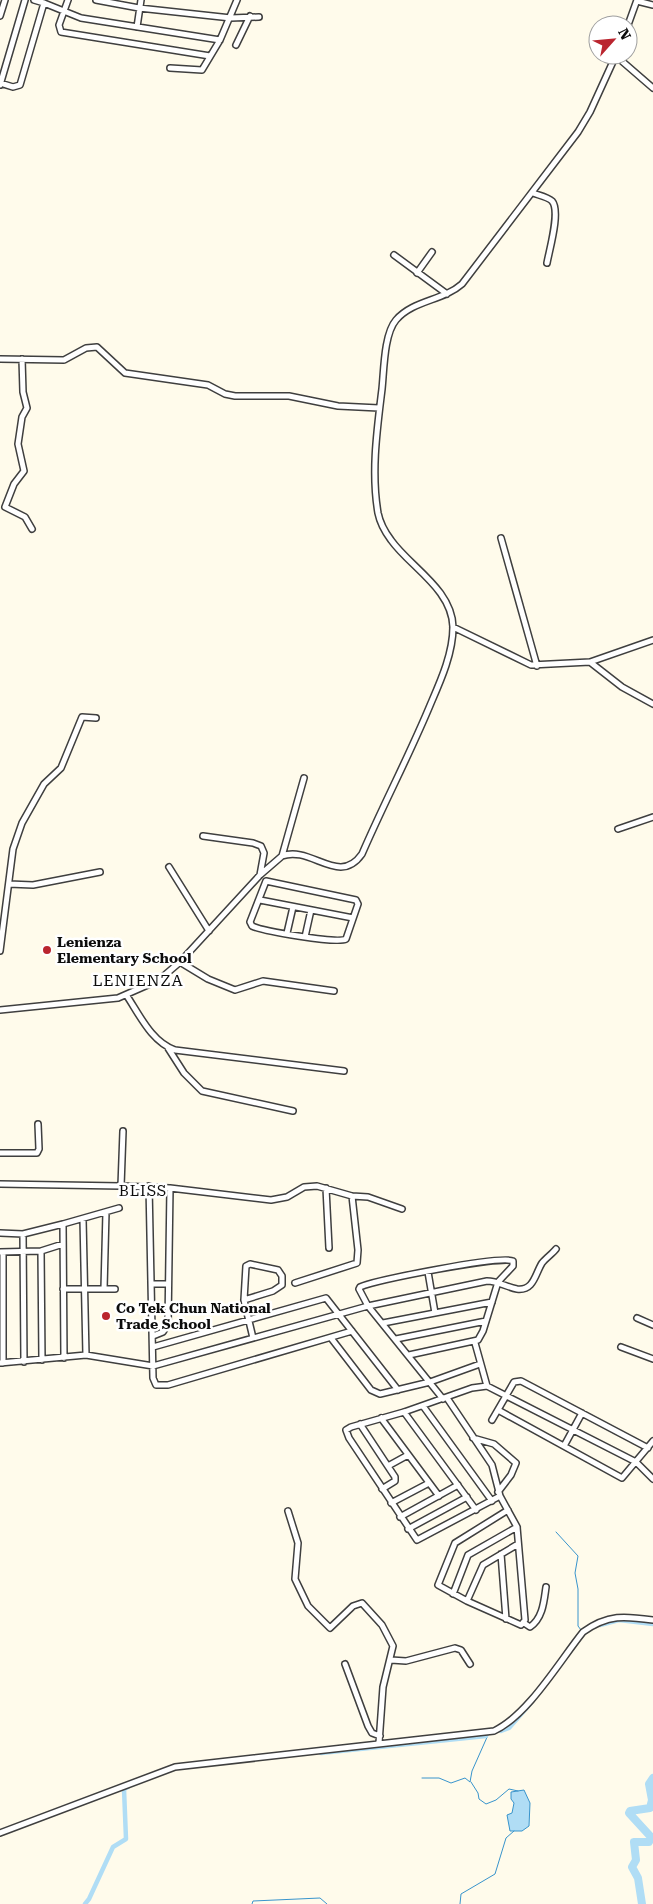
<svg xmlns="http://www.w3.org/2000/svg" width="653" height="1904" font-family="'Roboto Serif',serif">
	<rect width="100%" height="100%" fill="#fffbeb"/>
	<path fill="#b0ddf5" stroke="#3894cc" d="M524 1790 530 1803 529 1826 522 1831H510L507 1815 512 1813 514 1803 511 1799V1792Z"/>
	<g fill="none" stroke-linecap="round" stroke-linejoin="round">
		<path stroke="#3894cc" stroke-width="1" d="M556 1532 578 1556 575 1573 578 1589V1626L581 1630
			M422 1778H439L451 1783 465 1778 470 1782 472 1771 488 1735
			M471 1782 478 1793 479 1799 486 1804 496 1800 509 1789 518 1791
			M252 1904 253 1901 320 1898 327 1904
			M460 1904 461 1894 495 1874 506 1838 514 1831"/>
		<path stroke="#b0ddf5" stroke-width="4.5" d="M600 1625 619 1620 653 1624
			M501 1731 509 1728 530 1704
			M321 1753 486 1736
			M85 1904 89 1899 113 1847 126 1839 124 1789 128 1787"/>
		<path stroke="#b0ddf5" stroke-width="8" d="M642 1904 638 1878 632 1867 636 1860 634 1842H649L651 1837 629 1813 630 1811 650 1808 652 1800 649 1784 653 1778"/>
		<defs>
			<path id="minor" d="M68 0 59 25 61 32 210 56
				M96 0 139 8 231 18 259 17
				M637 1 653 5
				M44 3 81 18 220 40
				M0 16 5 0
				M628 25 637 0
				M137 27 141 0
				M236 45 250 16
				M616 56 653 88
				M170 68 202 70 220 40 237 0
				M0 83 13 87 20 85 44 3 34 0
				M0 85 25 0
				M533 193C538 195 548 197 552 201 561 211 549 251 547 263
				M394 255 447 294
				M417 273 432 252
				M0 359 64 360 86 348 97 347 125 373 208 385 225 394 235 396H289L338 406 379 408
				M22 359 23 392 27 408 22 417 18 444 24 471 14 484 5 507 25 517 32 529
				M501 538 537 666
				M453 627 531 665 590 662 622 687 653 704
				M590 662 653 640
				M618 829 653 817
				M203 836 253 843 261 846 264 853 260 875
				M282 856 304 778
				M169 867 209 931
				M266 881 356 900 358 904 346 939C337 944 263 931 252 926L250 922Z
				M9 884 33 885 100 872
				M260 900 353 918
				M287 933 293 907
				M305 937 311 910
				M0 951 13 849 22 823 44 784 61 768 82 717 96 718
				M180 962 208 979 235 990 263 981 334 991
				M127 996C140 1016 152 1042 175 1050L344 1071
				M0 1010 118 998 159 980 180 962 260 875 282 856C311 845 339 887 362 854 384 803 410 754 431 703 441 680 453 653 453 627 452 589 410 567 391 540 385 532 380 523 378 513 371 472 377 430 382 389 384 370 384 334 396 320 413 300 443 301 462 284L578 132 590 112 616 55
				M168 1048 184 1073 202 1091 293 1111
				M0 1153H37L39 1149 38 1124
				M0 1184 121 1186 123 1131
				M121 1186 170 1188
				M149 1186 153 1378 156 1385H168L352 1331
				M326 1188 329 1248
				M83 1219 86 1355
				M0 1233 23 1234 63 1224
				M23 1234 24 1362
				M41 1251 42 1360
				M0 1252 41 1251 63 1244
				M250 1264 278 1270 282 1276V1285L273 1291 244 1300 246 1266Z
				M428 1272 435 1313
				M295 1283 357 1263 358 1250 352 1196
				M152 1284H168
				M63 1289H115
				M104 1289 106 1212
				M244 1300 253 1338
				M637 1318 653 1325
				M383 1323 492 1302
				M153 1336 163 1332 168 1324 170 1188 271 1200 287 1197 304 1187 317 1186 352 1196 368 1197 402 1209
				M331 1338 371 1390 380 1394 430 1382 480 1364
				M396 1339 486 1321
				M475 1343 487 1386
				M153 1347 326 1298 398 1390
				M621 1347 653 1359
				M409 1355 478 1340 483 1331 498 1282 513 1266V1261C501 1255 377 1280 360 1287L359 1289 368 1306 487 1281C498 1281 506 1287 517 1289 534 1291 535 1274 542 1263 546 1258 552 1254 556 1249
				M64 1358 63 1224 119 1208
				M0 1363 86 1355 153 1366 368 1306 443 1399
				M3 1363V1253
				M447 1398 492 1465 500 1496
				M423 1406 492 1501
				M498 1410 622 1478 653 1441
				M404 1412 476 1510
				M381 1418 439 1496
				M492 1420 514 1382 521 1381 648 1448
				M360 1424 395 1477V1481L382 1489
				M473 1438 494 1444 516 1463 511 1475 498 1492
				M564 1446 582 1413
				M388 1466 408 1455
				M391 1503 429 1483
				M508 1510 455 1543 438 1585 467 1601 521 1625 525 1620 517 1527 500 1496 417 1540 349 1438 346 1430 351 1427 404 1412 472 1388 487 1386 636 1462 653 1479
				M288 1511 298 1543 295 1579 308 1606 330 1628 353 1606 362 1603 382 1625 393 1646 383 1687 379 1743
				M400 1517 458 1485
				M408 1529 467 1497
				M501 1554 506 1619
				M453 1594 468 1555 517 1527
				M467 1601 483 1565 518 1544
				M524 1623 530 1627C543 1618 544 1601 546 1587
				M391 1660 406 1661 455 1648 461 1650 470 1664
				M345 1664 368 1726 372 1733 380 1736
				M0 1833 175 1767 494 1731C528 1715 559 1662 583 1632 608 1614 625 1616 653 1620"/>
		</defs>
		<use href="#minor" stroke="#3f3f3f" stroke-width="8"/>
		<use href="#minor" stroke="#fff" stroke-width="5"/>
	</g>
	<g fill="#ba252f" stroke="#fff" stroke-width="2">
		<circle cx="47" cy="950" r="5"/>
		<circle cx="106" cy="1316" r="5"/>
	</g>
	<g text-anchor="middle" stroke-width="5" stroke-linejoin="round" paint-order="stroke">
		<g font-size="14" font-weight="bold" fill="#0c0c0c" stroke="#fff" text-anchor="start">
			<text x="57" y="947">Lenienza<tspan x="57" dy="16">Elementary School</tspan></text>
			<text x="116" y="1313">Co Tek Chun National<tspan x="116" dy="16">Trade School</tspan></text>
		</g>
		<g font-size="15" letter-spacing="1" fill="#0c0c0c" stroke="#fff">
			<text x="143" y="1196">BLISS</text>
		</g>
		<g font-size="16" letter-spacing="1" fill="#0c0c0c" stroke="#fff">
			<text x="138" y="986">LENIENZA</text>
		</g>
	</g>
	<g transform="translate(613 40) rotate(63)"><circle r="24" fill="#ffffff" stroke="#9e9e9e"/>
	<path d="M0-4L9 19L0 12L-9 19Z" fill="#ba252f"/>
	<text y="-8" font-size="14" font-weight="bold" text-anchor="middle" fill="#0c0c0c">N</text>
	</g>
</svg>
